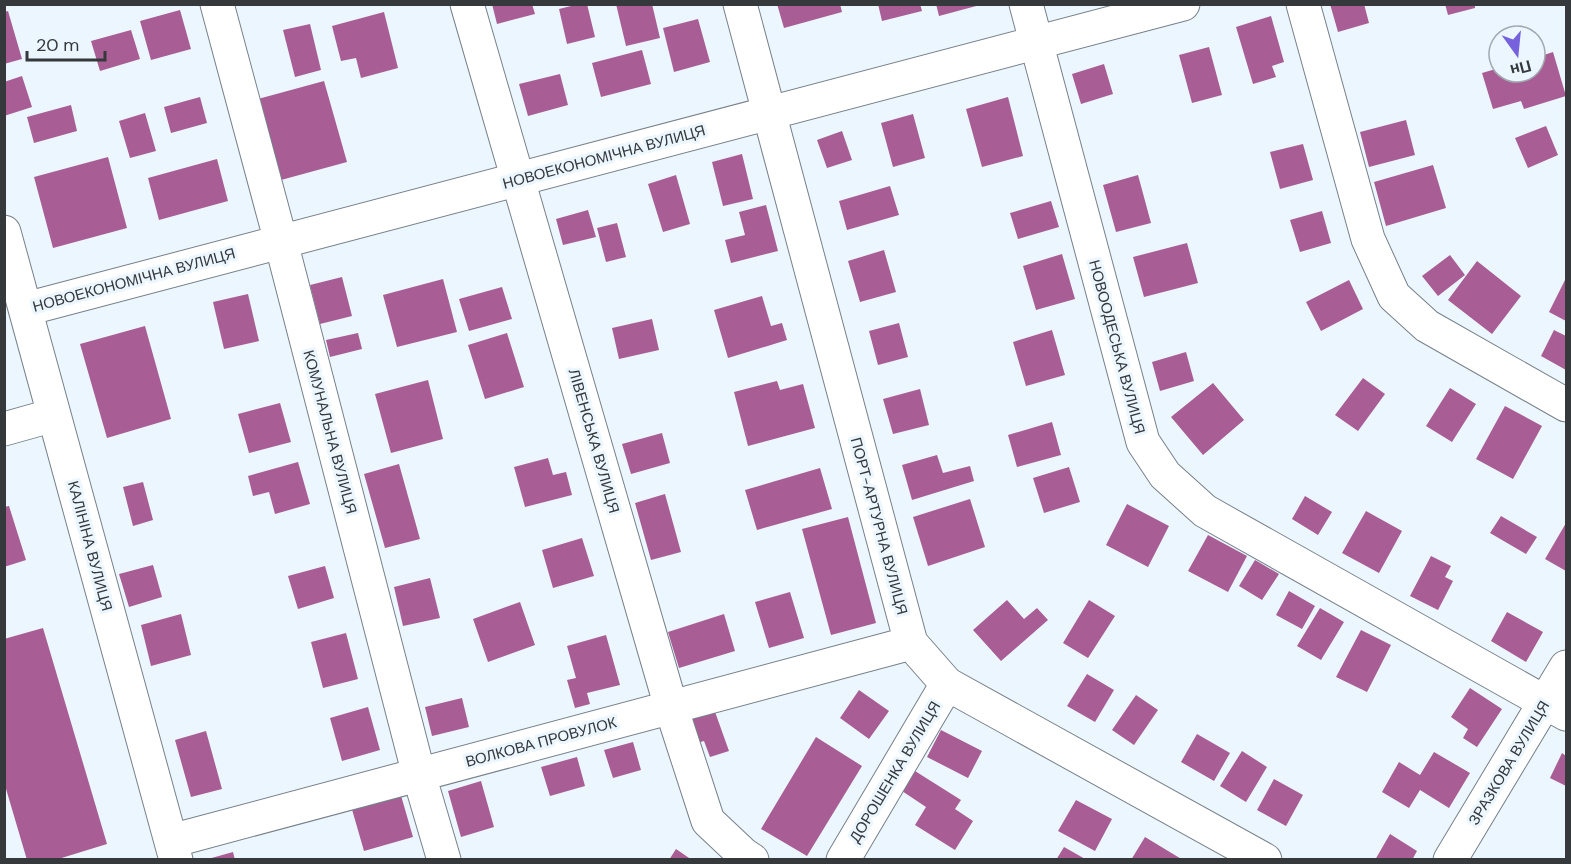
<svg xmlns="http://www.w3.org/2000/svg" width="1571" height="864" font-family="'DM Sans',sans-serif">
	<rect width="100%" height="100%" fill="#ebf6ff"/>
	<path fill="#a85e94" d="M492 4H532L535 14 497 24Z
		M579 4H587L595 37 567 44 559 9Z
		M616 4H652L660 38 626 46Z
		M777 4H840L842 12 784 28Z
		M878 4H920L922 11 882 21Z
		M936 4H980V5L939 16Z
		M1330 4H1364L1369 23 1338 32Z
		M1445 4H1475V8L1448 15Z
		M180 10 191 49 151 60 140 21Z
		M8 11 22 59 4 64V12Z
		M384 12 398 68 361 78 356 58 341 61 332 26Z
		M1271 16 1284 62 1272 66 1276 77 1253 84 1236 27Z
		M698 19 710 62 674 72 663 28Z
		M310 24 321 70 295 77 283 30Z
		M131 30 140 59 100 71 91 41Z
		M1209 47 1222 95 1192 103 1179 55Z
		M642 50 651 84 601 97 592 63Z
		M1553 52 1566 96 1524 109 1521 101 1493 109 1482 73 1499 68V72H1535V58Z
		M1104 64 1113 94 1081 104 1072 74Z
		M560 74 568 105 528 116 519 84Z
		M22 76 32 107 4 116V82Z
		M324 81 347 162 281 180 258 99Z
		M200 97 207 123 171 133 164 107Z
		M1008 97 1023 156 982 167 966 109Z
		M71 105 77 131 34 143 27 117Z
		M145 113 156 151 130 158 119 121Z
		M913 114 925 158 893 167 881 123Z
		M1406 120 1415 155 1369 167 1360 132Z
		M1546 126 1558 155 1528 168 1515 138Z
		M842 131 852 160 827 168 817 140Z
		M1303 144 1313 180 1280 189 1270 152Z
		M742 154 753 199 723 206 712 162Z
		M108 157 127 228 53 248 34 177Z
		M217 159 228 201 159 220 148 178Z
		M1433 165 1446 208 1386 226 1374 182Z
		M676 175 690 224 663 232 648 184Z
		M1138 175 1151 223 1116 232 1103 185Z
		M890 186 899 215 847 230 839 201Z
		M1051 201 1059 227 1018 239 1010 213Z
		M766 205 778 251 731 263 725 240 745 235 739 212Z
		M588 210 596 237 563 245 556 219Z
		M1322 211 1331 243 1300 252 1290 220Z
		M617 223 626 257 606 262 597 228Z
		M1187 243 1198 283 1144 297 1133 257Z
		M884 250 896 292 860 302 848 261Z
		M1062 254 1075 299 1036 310 1023 266Z
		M1450 255 1465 275 1438 296 1422 276Z
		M1477 261 1521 296 1492 334 1448 300Z
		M342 277 352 316 320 324 310 285Z
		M1566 278V321L1549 312Z
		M443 279 457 332 397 347 383 295Z
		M1349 280 1363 309 1321 331 1306 302Z
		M502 287 512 319 469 331 459 299Z
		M248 294 259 341 224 349 213 302Z
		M762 296 771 326 782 323 787 340 728 358 714 310Z
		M652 319 659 350 619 359 612 328Z
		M899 323 908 357 878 365 869 331Z
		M145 326 171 419 107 438 80 344Z
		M1052 330 1065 375 1026 386 1013 342Z
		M1554 330 1566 336V370L1541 356Z
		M358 333 362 349 330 357 326 340Z
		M507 333 524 387 485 399 468 345Z
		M1186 352 1194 381 1160 391 1152 362Z
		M1363 378 1385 394 1358 431 1335 415Z
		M428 380 443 439 391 453 375 394Z
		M777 381 780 390 803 384 815 428 748 446 734 392Z
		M1213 383 1244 420 1203 455 1171 417Z
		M1450 388 1476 404 1452 442 1426 426Z
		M920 389 929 425 893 434 883 399Z
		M280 403 291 442 249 453 238 414Z
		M1505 406 1542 426 1513 479 1476 459Z
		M1052 422 1061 455 1017 467 1008 435Z
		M662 433 670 463 631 474 622 444Z
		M937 455 943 473 970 466 974 481 912 500 902 465Z
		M548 458 553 475 566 472 572 495 525 507 514 467Z
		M298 462 310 504 275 514 269 492 253 496 248 476Z
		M399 464 420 539 385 548 364 474Z
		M1069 467 1080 502 1044 513 1033 478Z
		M820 468 832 509 757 530 745 490Z
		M143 482 153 520 133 526 123 487Z
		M665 494 681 552 651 560 635 503Z
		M1305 496 1332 512 1318 535 1292 519Z
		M970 499 985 547 928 566 913 517Z
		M1127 504 1169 526 1148 567 1106 545Z
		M9 506 26 560 4 567V507Z
		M1366 511 1402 531 1379 573 1342 553Z
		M1501 516 1537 537 1526 554 1490 533Z
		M848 517 876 623 831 635 802 529Z
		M1566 523V571L1545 559Z
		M1208 535 1247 556 1228 592 1188 571Z
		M582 538 594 576 553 588 542 550Z
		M1431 556 1451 566 1445 577 1453 581 1438 610 1410 596Z
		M1255 560 1279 574 1262 600 1239 586Z
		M153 565 162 597 129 607 119 574Z
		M325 566 334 598 298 609 288 576Z
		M430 578 440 618 403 626 394 587Z
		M1289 591 1315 606 1302 629 1276 615Z
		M790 592 804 638 769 648 755 602Z
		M1007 600 1024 619 1037 608 1048 620 1001 661 973 630Z
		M1089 600 1115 616 1088 658 1063 643Z
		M520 602 535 645 488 662 473 619Z
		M1320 608 1344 622 1321 660 1297 646Z
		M1507 612 1543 632 1526 662 1491 641Z
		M181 614 191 655 151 666 141 625Z
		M724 614 735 651 679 668 668 632Z
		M43 628 107 844 55 860H27L4 782V639Z
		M1361 630 1391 645 1367 692 1336 677Z
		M346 633 358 679 323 688 311 642Z
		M606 635 620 685 587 693 590 704 575 708 567 680 576 678 567 646Z
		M1087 674 1114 690 1095 722 1067 706Z
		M1470 688 1502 709 1477 747 1463 738 1468 729 1451 717Z
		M859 690 889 711 869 739 840 718Z
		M1136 695 1158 710 1134 745 1112 730Z
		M462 698 469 727 432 736 425 707Z
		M368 707 380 750 342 761 330 718Z
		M714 709 729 751 710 757 704 741 694 744 685 720Z
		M941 730 982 751 968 778 927 757Z
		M206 731 222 789 191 797 175 740Z
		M1197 734 1230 753 1214 781 1181 762Z
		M816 737 862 766 807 856 761 829Z
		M633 742 641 770 613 778 604 750Z
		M1242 751 1267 767 1246 802 1220 786Z
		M1434 752 1470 773 1449 808 1420 790 1409 808 1382 792 1399 762 1420 775Z
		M1562 753 1566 756V786L1550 778Z
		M577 757 585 786 550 796 541 767Z
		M915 771 961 800 955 809 973 821 955 850 915 825 926 807 902 791Z
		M1274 779 1303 795 1286 826 1257 810Z
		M481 781 494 827 461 837 448 791Z
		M400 792 413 837 364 851 351 806Z
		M1076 800 1112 819 1095 851 1058 831Z
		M1390 834 1417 851 1412 860H1375Z
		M1145 837 1183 860H1131Z
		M1064 847 1087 860H1056Z
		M676 849 692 860H669Z
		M233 852 235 860H209L208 859Z"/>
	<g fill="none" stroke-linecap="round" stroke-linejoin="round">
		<defs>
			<path id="minor" d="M217 4 281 242 419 775 444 860
				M467 4 671 707 708 821 743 854 752 860
				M740 4 911 643 947 684 1265 860
				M1026 4 1143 442 1165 475 1205 511 1566 714
				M1303 4 1368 239 1394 296 1427 326 1566 405
				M4 232 176 860
				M26 309 1183 4
				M4 429 54 415
				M171 841 911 643
				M843 860 947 684
				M1450 860 1566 667"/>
		</defs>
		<use href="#minor" stroke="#788189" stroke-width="35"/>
		<use href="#minor" stroke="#fff" stroke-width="33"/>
	</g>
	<g text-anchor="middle" stroke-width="6" stroke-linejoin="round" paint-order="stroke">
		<g font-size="15" fill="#35393c" stroke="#ebf6ff">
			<text transform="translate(604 157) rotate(-15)" y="5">НОВОЕКОНОМІЧНА ВУЛИЦЯ</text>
			<text transform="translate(134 280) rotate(-15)" y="5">НОВОЕКОНОМІЧНА ВУЛИЦЯ</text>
			<text transform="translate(1117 347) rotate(75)" y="5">НОВООДЕСЬКА ВУЛИЦЯ</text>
			<text transform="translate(330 432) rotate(75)" y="5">КОМУНАЛЬНА ВУЛИЦЯ</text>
			<text transform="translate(594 441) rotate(74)" y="5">ЛІВЕНСЬКА ВУЛИЦЯ</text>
			<text transform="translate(879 526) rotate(75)" y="5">ПОРТ-АРТУРНА ВУЛИЦЯ</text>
			<text transform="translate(90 546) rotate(75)" y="5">КАЛІНІНА ВУЛИЦЯ</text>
			<text transform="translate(541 742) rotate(-15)" y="5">ВОЛКОВА ПРОВУЛОК</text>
			<text transform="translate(1509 763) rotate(-59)" y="5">ЗРАЗКОВА ВУЛИЦЯ</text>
			<text transform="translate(895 772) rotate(-59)" y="5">ДОРОШЕНКА ВУЛИЦЯ</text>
		</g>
	</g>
	<rect width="1571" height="864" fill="none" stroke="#35393c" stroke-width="12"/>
	<g transform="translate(1517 54) rotate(165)"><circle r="28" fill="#ebf6ff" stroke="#a2aab1" stroke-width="1.5"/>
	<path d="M0-4.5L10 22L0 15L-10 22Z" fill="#7562dc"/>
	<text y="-9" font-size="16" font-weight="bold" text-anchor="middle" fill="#35393c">Пн</text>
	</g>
	<path d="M27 51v9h78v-9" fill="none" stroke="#35393c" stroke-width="3"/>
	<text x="36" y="51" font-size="18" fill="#35393c" stroke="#ebf6ff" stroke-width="4.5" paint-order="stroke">20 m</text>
</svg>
